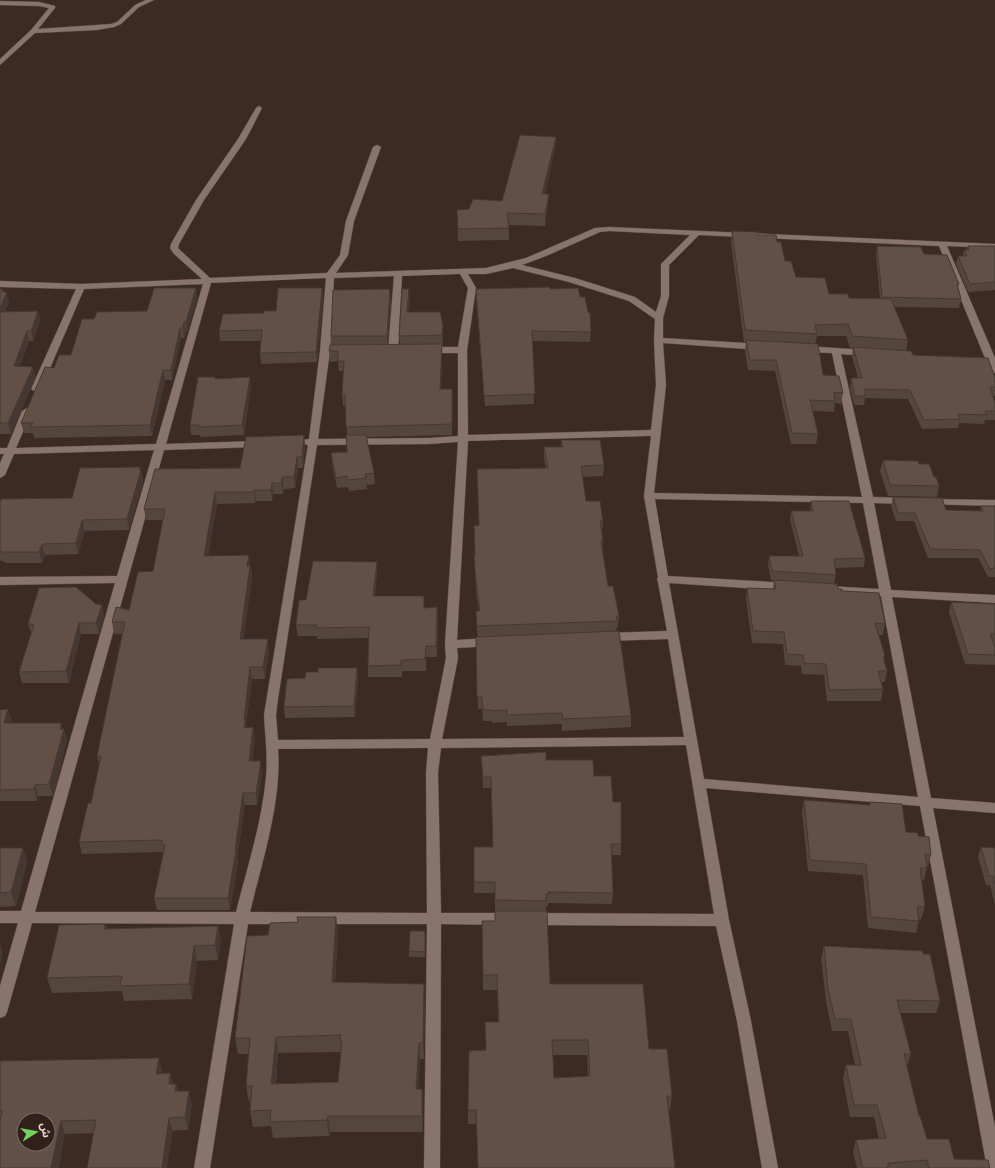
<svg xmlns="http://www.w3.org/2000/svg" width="995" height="1168" font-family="Barlow,'Noto Sans Arabic',sans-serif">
	<rect width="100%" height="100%" fill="#3b2b23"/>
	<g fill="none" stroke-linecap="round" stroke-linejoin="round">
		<defs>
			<path id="minor" d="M146 0H154L139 7 121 24 114 27 97 30 35 33 0 65V59L31 30 49 8 39 6 0 5V1L39 2 55 6V8L38 29 111 24 117 22 135 5Z
				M259 106 262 108 246 139 204 200 179 244 178 248 180 250 210 278 327 273 340 255 346 221 373 147 377 145 381 147 354 221 348 255 336 273 486 268 526 258 595 228 609 227 995 244V248L947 246 995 358V373L992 372 988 363H974L969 360 974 357 985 358 939 246 699 235 669 265V296L663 318V338L761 344 765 347 761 350 663 343 666 385 654 493 862 497 832 353 804 352 800 349 804 346 867 350 872 353 867 356 841 354 873 497 906 498 911 501 906 504 874 503 891 590 995 595V603L892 597 931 798 995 803V813L933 808 995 1127V1168H987L920 806 706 788 729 920 751 1021 778 1168H762L737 1021 716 926 532 925 527 923 525 919 527 915 532 913 714 914 686 745 441 748 438 773 441 913H509L514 915 516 919 514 923 509 925 441 924 440 1168H424L427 924H248L210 1168H194L234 924 32 923 7 1012 5 1016 0 1018V986L18 923H0V911H21L115 583 0 585V577L117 576 154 450 14 454 5 475 0 478V463L4 454H0V448H7L22 411 27 408 32 411 16 448 156 444 203 284 84 289 41 389 36 392 31 389 76 289 0 287V281L81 284 202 279 174 254 170 248 171 244 196 200 238 139 256 108ZM609 231 690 235 661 264V296L656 312 635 297 575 278 522 265 546 256 600 232ZM513 268 569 282 629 301 655 319 654 340 656 385 651 430 468 435 467 350 476 288 468 274H486ZM460 274 468 288 458 347H427L422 350 427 353H458V436L429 438 318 439 330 351 334 278 394 276 388 351 393 354 398 351 402 276ZM326 278 320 351 309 439 303 440 301 442 303 444 308 445 264 715C265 736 268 756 266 777 262 823 247 868 236 912H35L164 450 259 447 264 444 259 441 166 444 211 283ZM651 436 644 496 658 577 657 579 658 582 667 631 606 633 602 634 600 637 602 640 606 641 668 639 684 737 442 739 458 658 457 648 490 646 494 645 496 642 494 639 490 638 457 640 468 441ZM458 442 445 644 446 658 430 739 278 740 276 715 278 699 317 445 429 444ZM655 499 863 503 879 589 828 586 824 587 822 590 824 593 828 594 881 596 918 797 704 779 669 583 789 591 793 590 795 587 793 584 789 583 668 576ZM428 748 426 773 427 913 250 912C262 862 282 801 278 749Z
				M928 499 995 500V506L924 504 923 502Z"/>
		</defs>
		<use href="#minor" stroke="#584a43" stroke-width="1"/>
		<use href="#minor" fill="#88746b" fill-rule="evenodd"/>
	</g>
	<path fill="#54453d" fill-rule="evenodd" d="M556 137 555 148 545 194 548 206 545 226 509 225V240L458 241 457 210 469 209 502 201Z
		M732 231 758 235 777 242 785 261 796 277 829 294 849 298 880 299 876 254 877 246 924 254 959 284 958 287 961 299 959 308 894 307 908 340 906 351 913 355 995 378V396H993L995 403V420H985L984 424 959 423 958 428 922 429 908 399 865 398 864 405H854L850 387 851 378H858L852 356 853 348H850L846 336H817L815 344 823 375 843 393 841 404 835 403 834 412 813 411 818 434 816 444H791L775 371 748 370 745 350 746 342H744L731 242Z
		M968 246H995V290L968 292 956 264 958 256H963L964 250H967Z
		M196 288 197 298 187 332H186L184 338H181L172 380H165L152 436 34 438 33 433H24L21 423 54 368 71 355 94 319 147 311Z
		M322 288 323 298 317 362 261 364 260 353 261 341H220L219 331 264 313 276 311Z
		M0 289 4 292 9 302 5 311H38L40 321 33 341H29L20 366 36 377 11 434H0Z
		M409 289 410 299 409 312 443 325V346H442V354L441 389H452V435L366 437 374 473 375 484 366 485 367 489 349 491 348 487 337 488 332 464 331 453 347 452V435L345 406H343L342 395 343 371H339L338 361 330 362 329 351 331 345V336L391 300 388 345H400L399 336Z
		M476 289H550L580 297 591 332 590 342 533 341 534 404 485 406 476 299Z
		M215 378 251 387 244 435 200 437V435H191L190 425Z
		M304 435 305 447 303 468H298L295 488 284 489 283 494H273L272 501H256L255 503 217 504 208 556 251 567 252 578 243 639 269 651 265 679H252L246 725 247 728 255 739 252 761 262 773 257 805H245L237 858 238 862 230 910H157L154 898 163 853V852L82 854 79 842 91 803 99 765 97 756 122 634H114L112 622 129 610 153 571 163 520H146L144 509 240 468Z
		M561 440 604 465 603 476 582 477 586 501 603 521 602 532 603 541 602 550 608 586 619 616 618 627H617L616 631 631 716V727L562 731V724L507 726V722L492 723V721H483L482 709H478L476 637H478L476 622V611H479L476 592 474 555H475L546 468 544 458V447H561Z
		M883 460 919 464 934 477 939 486 937 497 888 496 880 471Z
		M140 467 143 481 129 530 85 531 78 554 45 555 42 563H6L0 560V502L72 498Z
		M893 497 946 510 980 511 981 506H995V577H988L978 558H928L914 521H896L891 506Z
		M811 501 865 558 864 567 835 568 836 575 834 583 838 589 842 591 885 624 883 635H878L885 656 884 660 887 671 885 682H881L883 689 881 701H827L824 675 802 674 801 666 785 665 783 644 752 643 746 599 747 588 773 589 774 581 771 580 768 565 769 556H799L790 520 791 511H810Z
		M377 562V573L375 596 425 608 437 607 438 619 437 657H426V671H402V677H368V638L317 639V636H298L296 625 306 600Z
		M951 602 995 604V644H994L995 647V665L965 664 949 612Z
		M96 604 102 605 104 616 99 634H81L69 683H22L19 672 31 633 28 624Z
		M357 668 358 679 355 717 285 718 284 707 305 678 318 672Z
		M0 710 12 721 11 723 64 729 67 740 53 796H38L37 801H0Z
		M481 756 546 760 594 776 613 802 621 844V855H611L613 893 612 904 548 903V906H546V911L550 984 649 1049 672 1096 670 1111 476 1124H468V1110L486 1050 498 1022 497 990H483L482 921H495V893H474V882L493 847 491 788H483ZM553 1055H587L588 1076 554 1078Z
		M804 800 869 805 870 802 906 832 918 836 931 855 928 866H927V868L924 880H921L925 907 921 919H919V921L916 933 868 928 863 875 808 871 802 812Z
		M981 847 995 848V905L990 885H986L978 857Z
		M0 848H23L27 862 16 906 0 907Z
		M105 924 107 929 218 926 221 941 218 960 197 961 192 999 124 1001 122 991 52 993 47 978Z
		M338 933 335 982 425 1001 424 1059H420L418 1089H422L423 1105V1132H330L329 1136 273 1138 271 1126 253 1127 250 1111 251 1102H249L246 1086 249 1054H238L235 1038ZM341 1052 338 1082 276 1084 278 1053Z
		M425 937V957H409V951Z
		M824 946 923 954 940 1001 936 1013H900L911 1054 907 1066 919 1116 927 1139 954 1159 990 1168H857L853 1152 856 1140 879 1139 874 1117H850L843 1078 846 1065H855L848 1031H832L826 1001 821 958Z
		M0 1061 162 1071V1074L170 1073 173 1084H176L178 1091 192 1104 188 1130 65 1134 0 1168Z"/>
	<path fill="#453832" d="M556 137 555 148 542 206V194Z
		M549 194 548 206 545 226V214Z
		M196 288 197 298 187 332 186 322Z
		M322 288 323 298 317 362 316 352Z
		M3 289 5 296 7 292 9 302 1 322 0 319V308L2 292Z
		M390 289 391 300 388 346 387 336Z
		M409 289 410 299 408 323 407 312Z
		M38 311 40 321 33 341 31 331Z
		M184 322 186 332 184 338 183 328Z
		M443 325V346L442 335Z
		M180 328 181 338 172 380 171 370Z
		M27 331 29 341 16 376 14 366Z
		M442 344V354L440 400V389Z
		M33 367 36 377 11 434 8 423Z
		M163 370 165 380 152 436 150 425Z
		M250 377 251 387 244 435 242 425Z
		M452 389 453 399 452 435Z
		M304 435 305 447 303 468 302 457Z
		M297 457 298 468 295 488 294 477Z
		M140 467 141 472V470L143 481 129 530 127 519Z
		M282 477 284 489 283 494 281 483Z
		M272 483 273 494 272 501 271 490Z
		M254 490 256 501 255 503 254 492Z
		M215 492 217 504 206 568 204 556Z
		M82 520 85 531 78 554 76 543Z
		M42 544 45 555 42 563 39 552Z
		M249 555 252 578 242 651 240 639Z
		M377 562V573L373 608V596Z
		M102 605 104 616 99 634 96 623Z
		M437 607 438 619 437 657 436 646Z
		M79 623 81 634 69 683 66 671Z
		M268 639 269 651 265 679 263 667Z
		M250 667 252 679 246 725 247 731 246 740 244 719Z
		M357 668 358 679 355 717 354 706Z
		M8 709 12 721 8 735 4 723Z
		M61 723 64 732V729L67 740 53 796 49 784Z
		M253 727 255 739 251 773 249 761Z
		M261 761 262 773 257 805 256 793Z
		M35 785 38 796 37 801 34 789Z
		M243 793 245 805 237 858 238 862 230 910 228 898Z
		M23 848 27 862 16 906 11 892Z
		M336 917 338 933 334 999 332 982Z
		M218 926 221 941 218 960 215 945Z
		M0 944 3 953 0 966Z
		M194 946 197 961 192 999 189 984Z
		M424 984 425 1001 424 1059 423 1043Z
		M276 1037 278 1053 274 1100 271 1084Z
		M419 1043 420 1059 417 1105 416 1089Z
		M159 1058 162 1071 159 1087 156 1074Z
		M170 1073 174 1087 169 1084Z
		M176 1084 180 1097 175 1091Z
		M422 1089 423 1105V1132L422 1116Z
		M189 1091 192 1104 188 1130 185 1117Z
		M328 1116 330 1132 329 1136 327 1120Z
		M169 1118 173 1131 167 1168H162Z
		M61 1121 65 1134 59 1168H51Z"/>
	<path fill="#625047" stroke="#453832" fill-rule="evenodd" d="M520 135 556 137 542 194H549L545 214 507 213 509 228 458 229 457 210 469 209 473 199 502 201Z
		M732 231 758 232V235H776L777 242H781L785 261H791L796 277 825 278 829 294H848L849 298 891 299 908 340 852 336 848 324 815 325 817 334 745 330Z
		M877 246 921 247 924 254 947 255 959 284H957L961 299 882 297Z
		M968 246H995V282L970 284 958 256H967L964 250H969Z
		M550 287V289L578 288 580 297H585L588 312 590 313 591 332 532 331 535 394 484 396 476 289Z
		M154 288H196L186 322H184L183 328H180L171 370H163L150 425 31 427 33 423H21L45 367 54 368 59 355H71L82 319H94L97 312 147 311Z
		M278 288H322L316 352 260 353 262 330 219 331 223 314 264 313V311H276Z
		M0 289H3L2 292H7L0 308Z
		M390 289 387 336H331L333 290Z
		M402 289H409L407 312H440L443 325 442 335 399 336Z
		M38 311 31 331H27L14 366 33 367 8 423H0V312Z
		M746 340 818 344 823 375 839 376 843 393 834 392 835 401 810 400 818 434 792 433 776 360H750Z
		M442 344 440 389H452V424L346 427 345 395H342L344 361H338V351H329L330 345Z
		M853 347 911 351 913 355 988 358 995 378V387H990L995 403V411H985L986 415 958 414 960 419 924 420 910 390 865 389V396H855L851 378H862Z
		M198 377H215V379L250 377 242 425 199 427V425H190Z
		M304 435 302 457H297L294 477H282L281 483H272L271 490H254V492H215L204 556 249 555 247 566H250L240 639H268L263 667H250L244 719H245L244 728 253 727 249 761H261L256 793H243L235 850H236L228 898H154L165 845H162V840L79 842 88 803H91L101 756H97L125 622H112L116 607 129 610 138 572 153 571 165 509H144L155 469 240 468 246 437Z
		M346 435H366L374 473 365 474 366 478 348 480 347 476 336 478 331 453 347 452Z
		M561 440H600L604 465 581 466 586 501H600L603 521H600L603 541H601L608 586H613L619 616H616L617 621 477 626 476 611H480L476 581 474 555H475L474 526 479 525 477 469 548 468 544 447H563Z
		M883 460 918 461 919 464H929L934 477H936L939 486 890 485Z
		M140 467 139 470H141L127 519 82 520 76 543 42 544 39 552H3L0 550V502L1 499 72 498 80 468Z
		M893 497 942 498 946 510 983 511 981 506H995V568L990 569 980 550 930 549 915 513H898Z
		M811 501H849L865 558 834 559 836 575 772 571 769 556H803L791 511H813Z
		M313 561 377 562 373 596H424V608L437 607 436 646H426L425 659 401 660V665L368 666 369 627 316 628 317 625H296L299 600H306Z
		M774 580 837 584 838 589H842V591L879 593 885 624 875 623 885 656H883L887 671H878L883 689 829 690 826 664 804 663 803 655 787 654 784 632 753 631 747 588 776 589Z
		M76 587 96 604 102 605 96 623H79L66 671 19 672 34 624H28L39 588Z
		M951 602 995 604V634H990L995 647V655L968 654Z
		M619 631 631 716 563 719 562 713 507 715V710L492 711 491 710H483L482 697H477L476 637Z
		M318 668H357L354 706 284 707 287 679 305 678 306 672H318Z
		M8 709 4 723H61L60 729H64L49 784 35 785 34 789 0 790V710Z
		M546 752V760H593L594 776H611L613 802H621V844H611L613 893 548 892 549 894H546V901L495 900V882H474V847H493L491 777H483L481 756Z
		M804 800 870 805V802L902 804 906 832 918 833V836L929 837 931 855 925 854 927 868H920L925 907H917L919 921 871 917 866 864 810 860Z
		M981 847 995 848V884L993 876H989Z
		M0 848H23L11 892 0 893Z
		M495 911H547L550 984H643L649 1049H667L672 1096H667L675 1168H478L476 1110H468L469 1051 486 1050 485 1022H499L497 975H483L482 921H495ZM552 1040H588L590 1076 554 1078Z
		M297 917H336L332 982 424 984 423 1043H419L416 1089H422V1116H328L327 1120 270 1122 271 1110 250 1111 252 1086H246L250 1038H235L247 936 268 935 270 923 298 922ZM341 1035 340 1041H342L338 1082 271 1084 276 1037Z
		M105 924 104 929 218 926 215 945 194 946 189 984 120 986 122 976 47 978 59 925Z
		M410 931H425V952L409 951Z
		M824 946 923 951V954H930L940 1001 897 1000 911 1054H904L919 1116H920L927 1139H949L954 1159 988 1160 990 1168H929L927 1160 888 1163 889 1166H887L888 1168H863L856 1140 886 1138 877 1105H854L846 1065H861L851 1019H835L828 989Z
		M159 1058 156 1074 170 1073 169 1084H176L175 1091H189L185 1117 169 1118 162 1168H87L96 1120 61 1121 51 1168H0V1121L2 1111H0V1061ZM24 1120H48V1144H24Z"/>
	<g transform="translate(36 1132) rotate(79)"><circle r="19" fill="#31211a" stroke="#786a64"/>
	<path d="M0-3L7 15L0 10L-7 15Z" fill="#72d25e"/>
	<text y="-6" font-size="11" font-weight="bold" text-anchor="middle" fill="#e2d7d2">ش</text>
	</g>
</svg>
